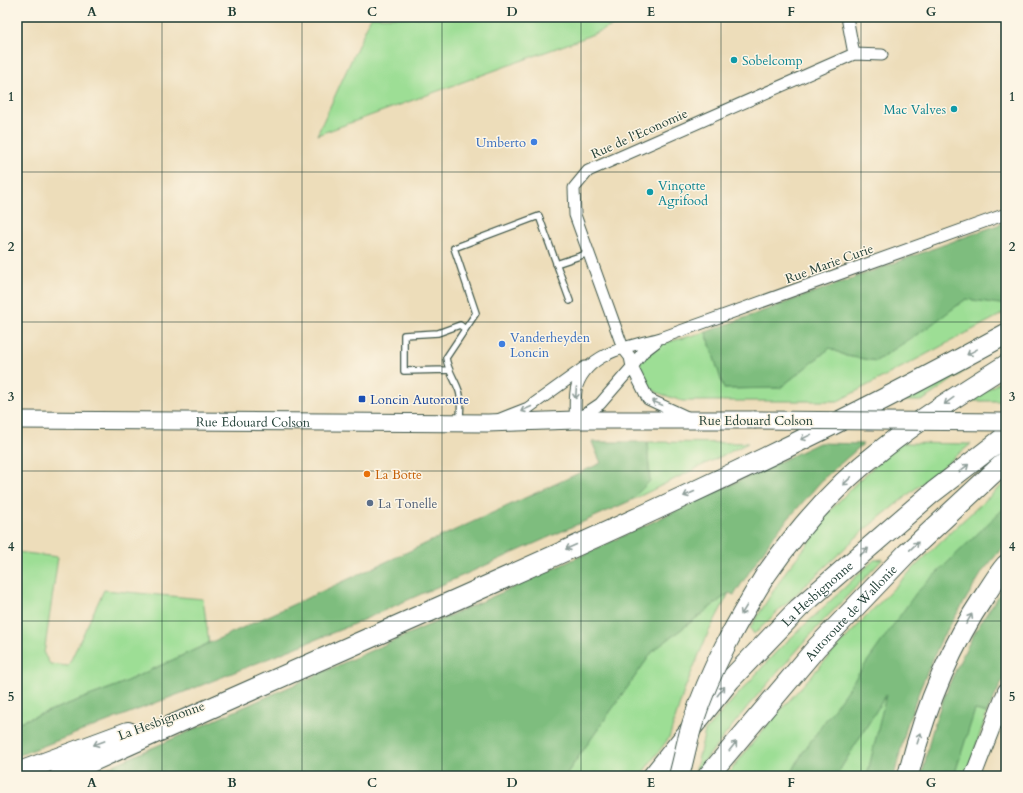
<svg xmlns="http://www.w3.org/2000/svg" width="1023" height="793" font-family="Cardo,serif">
	<rect width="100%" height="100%" fill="#fcf5e5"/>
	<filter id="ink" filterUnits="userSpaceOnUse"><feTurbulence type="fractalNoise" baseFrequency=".025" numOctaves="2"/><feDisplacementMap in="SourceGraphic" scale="8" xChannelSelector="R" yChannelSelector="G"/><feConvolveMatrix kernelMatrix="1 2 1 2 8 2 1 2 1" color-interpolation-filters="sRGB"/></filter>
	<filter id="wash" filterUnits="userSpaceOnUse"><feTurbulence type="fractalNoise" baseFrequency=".012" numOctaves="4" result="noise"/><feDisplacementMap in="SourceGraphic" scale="16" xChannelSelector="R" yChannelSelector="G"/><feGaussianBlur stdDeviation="0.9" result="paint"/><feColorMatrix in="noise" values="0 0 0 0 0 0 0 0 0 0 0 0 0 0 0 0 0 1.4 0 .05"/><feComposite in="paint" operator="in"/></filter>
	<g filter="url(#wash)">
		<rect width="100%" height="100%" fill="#edddba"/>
		<path fill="#9dde95" stroke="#5e8e64" d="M371 17H634L581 39 317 135Z
			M966 299 1004 304 1006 305V312L838 401H682C656 392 642 392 640 361L656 345 706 332 724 389 780 388 830 348 846 356 876 361 926 328Z
			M969 368 922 401H897L918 388Z
			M1006 378V401H969Z
			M647 442 748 443 630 501 650 481Z
			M901 443 971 444 864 530 754 634 750 628 786 571 819 530 816 526 859 480Z
			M1006 482V508L1002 510 803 752 790 776H727C755 737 789 701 821 665 880 601 940 539 1006 482Z
			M17 552 58 557 44 654 50 664 68 666 104 590 203 599 209 643 116 686 17 723Z
			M883 559 822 622 748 706 695 773 705 731 777 651 874 560Z
			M729 593 708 633 685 688 669 738 640 776H565L653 651Z
			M887 693 867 776H836Z
			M975 709 987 713 966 776H954Z"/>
		<path fill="#7ebd7e" stroke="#4e7d59" d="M1006 222V305L966 299 927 328 876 361 846 356 830 348 780 388 724 389 706 332Z
			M592 442H647L650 481 630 501 347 627 192 689 17 756V723L116 686 601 463Z
			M819 443 863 444 824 478 774 535 734 595 729 593 653 651 565 776H89L530 580Z
			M1006 508V543L983 571 941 640 920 689 907 725 894 776H867L886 695 836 776H790L803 752 916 593 1002 510Z
			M1006 586V673L987 713 975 710 954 776H922C926 758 929 740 935 722 951 674 975 626 1006 586Z"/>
	</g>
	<g filter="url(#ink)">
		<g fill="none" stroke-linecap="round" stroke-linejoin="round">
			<defs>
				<path id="lane" d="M556 264 589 253
					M448 370 404 371V335L438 333 460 325 465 329
					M460 420C460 410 462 400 459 391 455 379 448 371 446 358L476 313 454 248 539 216 570 301"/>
				<path id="street" d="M847 17 854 54
					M656 342 643 352 632 367 648 399 689 418
					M500 419 528 408 585 367
					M575 420C576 410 574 396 577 386 588 352 630 346 661 338L1006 214
					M576 420 600 404 632 367 630 357 623 348 575 215 574 188 588 171 854 54 882 55"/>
				<path id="secondary" d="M973 776 1006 691"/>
				<g id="primary">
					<path id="s1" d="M17 420 488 423 575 420H754"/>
				</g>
				<g id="highway">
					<path d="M765 576C797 530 835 485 880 451 920 419 963 392 1006 365"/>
					<path d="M17 773 128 732"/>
					<path d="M60 776C376 631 701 502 1006 334"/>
					<path id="s2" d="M653 776 730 680 799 608 932 493 1006 436"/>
					<path id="s3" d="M708 776 817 647 906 554 1006 461"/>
					<path d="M908 776C924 712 948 650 985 595 992 585 998 574 1006 565"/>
				</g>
			</defs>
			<use href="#lane" stroke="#3e5548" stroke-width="8"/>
			<use href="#street" stroke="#3e5548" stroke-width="13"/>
			<use href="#secondary" stroke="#3e5548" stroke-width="18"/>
			<use href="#primary" stroke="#3e5548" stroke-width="19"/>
			<use href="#highway" stroke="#3e5548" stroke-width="22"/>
			<use href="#lane" stroke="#fff" stroke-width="5.5"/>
			<use href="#street" stroke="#fff" stroke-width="11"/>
			<use href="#secondary" stroke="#fff" stroke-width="16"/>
			<use href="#primary" stroke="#fff" stroke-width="17"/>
			<use href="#highway" stroke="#fff" stroke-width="20"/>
			<defs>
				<path id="primary-bridge" d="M754 420 1006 422"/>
				<path id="highway-bridge" d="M679 776C684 758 687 740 693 722 710 670 736 623 765 576"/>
			</defs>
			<use href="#primary-bridge" stroke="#3e5548" stroke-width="19" stroke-linecap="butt"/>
			<use href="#highway-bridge" stroke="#3e5548" stroke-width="22" stroke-linecap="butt"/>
			<use href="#primary-bridge" stroke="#fff" stroke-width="17"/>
			<use href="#highway-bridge" stroke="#fff" stroke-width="20"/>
		</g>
		<defs><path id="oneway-shaft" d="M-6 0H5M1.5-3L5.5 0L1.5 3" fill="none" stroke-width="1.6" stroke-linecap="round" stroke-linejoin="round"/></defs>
		<g stroke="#8f9e9a">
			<use href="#oneway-shaft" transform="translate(972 352) rotate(151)"/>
			<use href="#oneway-shaft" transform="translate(576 393) rotate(94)"/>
			<use href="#oneway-shaft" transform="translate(949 401) rotate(144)"/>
			<use href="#oneway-shaft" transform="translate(657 403) rotate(-157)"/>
			<use href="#oneway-shaft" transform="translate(526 409) rotate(155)"/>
			<use href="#oneway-shaft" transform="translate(806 437) rotate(154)"/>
			<use href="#oneway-shaft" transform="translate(964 468) rotate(-38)"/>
			<use href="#oneway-shaft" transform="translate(847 481) rotate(137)"/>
			<use href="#oneway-shaft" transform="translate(689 494) rotate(156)"/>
			<use href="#oneway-shaft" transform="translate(914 546) rotate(-44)"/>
			<use href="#oneway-shaft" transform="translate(571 547) rotate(156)"/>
			<use href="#oneway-shaft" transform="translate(864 552) rotate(-41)"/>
			<use href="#oneway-shaft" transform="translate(744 610) rotate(121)"/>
			<use href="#oneway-shaft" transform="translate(969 619) rotate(-60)"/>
			<use href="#oneway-shaft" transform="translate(721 691) rotate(-51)"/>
			<use href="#oneway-shaft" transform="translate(919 738) rotate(-72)"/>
			<use href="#oneway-shaft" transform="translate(99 743) rotate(160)"/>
			<use href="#oneway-shaft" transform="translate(733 746) rotate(-51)"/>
		</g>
	</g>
	<path fill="none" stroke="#1f3d34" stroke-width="1" stroke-opacity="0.55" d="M162 17V776M302 17V776M442 17V776M581 17V776M721 17V776M861 17V776M17 172H1006M17 322H1006M17 471H1006M17 621H1006"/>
	<g fill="#0f9aa8" stroke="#fcf5e5" stroke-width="1.5">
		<circle cx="734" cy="60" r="4"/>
		<circle cx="954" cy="109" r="4"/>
		<circle cx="650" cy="192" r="4"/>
	</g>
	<g fill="#3f7fe0" stroke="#fcf5e5" stroke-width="1.5">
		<circle cx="534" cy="142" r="4"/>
		<circle cx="502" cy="344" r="4"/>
	</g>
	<rect fill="#1a4fb4" stroke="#fcf5e5" stroke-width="1.5" x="358" y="395" width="8" height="8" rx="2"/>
	<circle fill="#e8710a" stroke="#fcf5e5" stroke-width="1.5" cx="367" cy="474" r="4"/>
	<circle fill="#5c6f8a" stroke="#fcf5e5" stroke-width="1.5" cx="370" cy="503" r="4"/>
	<g text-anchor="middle" stroke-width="3" stroke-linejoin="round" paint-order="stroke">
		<g font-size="13" fill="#0d838f" stroke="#fcf5e5" text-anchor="start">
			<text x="742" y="65">Sobelcomp</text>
			<text x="946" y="114" text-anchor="end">Mac Valves</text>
			<text x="658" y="190">Vinçotte<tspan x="658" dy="15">Agrifood</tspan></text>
		</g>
		<g font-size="13" fill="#1f3d34" stroke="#fcf5e5">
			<text transform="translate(639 133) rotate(-24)" y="5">Rue de l'Economie</text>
			<text transform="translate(829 263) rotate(-20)" y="5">Rue Marie Curie</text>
			<text x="756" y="425">Rue Edouard Colson</text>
			<text dy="5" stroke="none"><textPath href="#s1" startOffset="236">Rue Edouard Colson</textPath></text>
			<text dy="5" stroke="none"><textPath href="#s2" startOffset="246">La Hesbignonne</textPath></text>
			<text dy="5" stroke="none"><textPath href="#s3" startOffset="217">Autoroute de Wallonie</textPath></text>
			<text transform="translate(161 720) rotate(-20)" y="5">La Hesbignonne</text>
		</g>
		<g font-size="13" fill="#366cbe" stroke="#fcf5e5" text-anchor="end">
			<text x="526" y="147">Umberto</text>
			<text x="510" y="342" text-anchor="start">Vanderheyden<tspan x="510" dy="15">Loncin</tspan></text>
		</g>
		<g font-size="13" fill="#164399" stroke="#fcf5e5" text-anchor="start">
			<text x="370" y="404">Loncin Autoroute</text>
		</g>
		<g font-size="13" fill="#c56008" stroke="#fcf5e5" text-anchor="start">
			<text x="375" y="479">La Botte</text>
		</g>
		<g font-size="13" fill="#4e5e75" stroke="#fcf5e5" text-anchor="start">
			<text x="378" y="508">La Tonelle</text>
		</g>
	</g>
	<rect width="1023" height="793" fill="none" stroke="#fcf5e5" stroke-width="44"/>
	<rect x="22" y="22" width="979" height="749" fill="none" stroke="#1f3d34" stroke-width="1.5"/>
	<g font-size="13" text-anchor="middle" font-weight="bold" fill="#1f3d34">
		<text x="92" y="16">A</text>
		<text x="232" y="16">B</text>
		<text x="372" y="16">C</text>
		<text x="512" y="16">D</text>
		<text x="651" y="16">E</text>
		<text x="791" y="16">F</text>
		<text x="931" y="16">G</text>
		<text x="11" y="101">1</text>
		<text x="1012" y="101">1</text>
		<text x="11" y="251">2</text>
		<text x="1012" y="251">2</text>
		<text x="11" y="401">3</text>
		<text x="1012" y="401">3</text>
		<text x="11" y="551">4</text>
		<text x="1012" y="551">4</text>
		<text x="11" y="701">5</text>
		<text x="1012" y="701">5</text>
		<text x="92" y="787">A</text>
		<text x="232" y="787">B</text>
		<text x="372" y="787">C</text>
		<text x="512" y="787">D</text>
		<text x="651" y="787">E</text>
		<text x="791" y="787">F</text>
		<text x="931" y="787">G</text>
	</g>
</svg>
